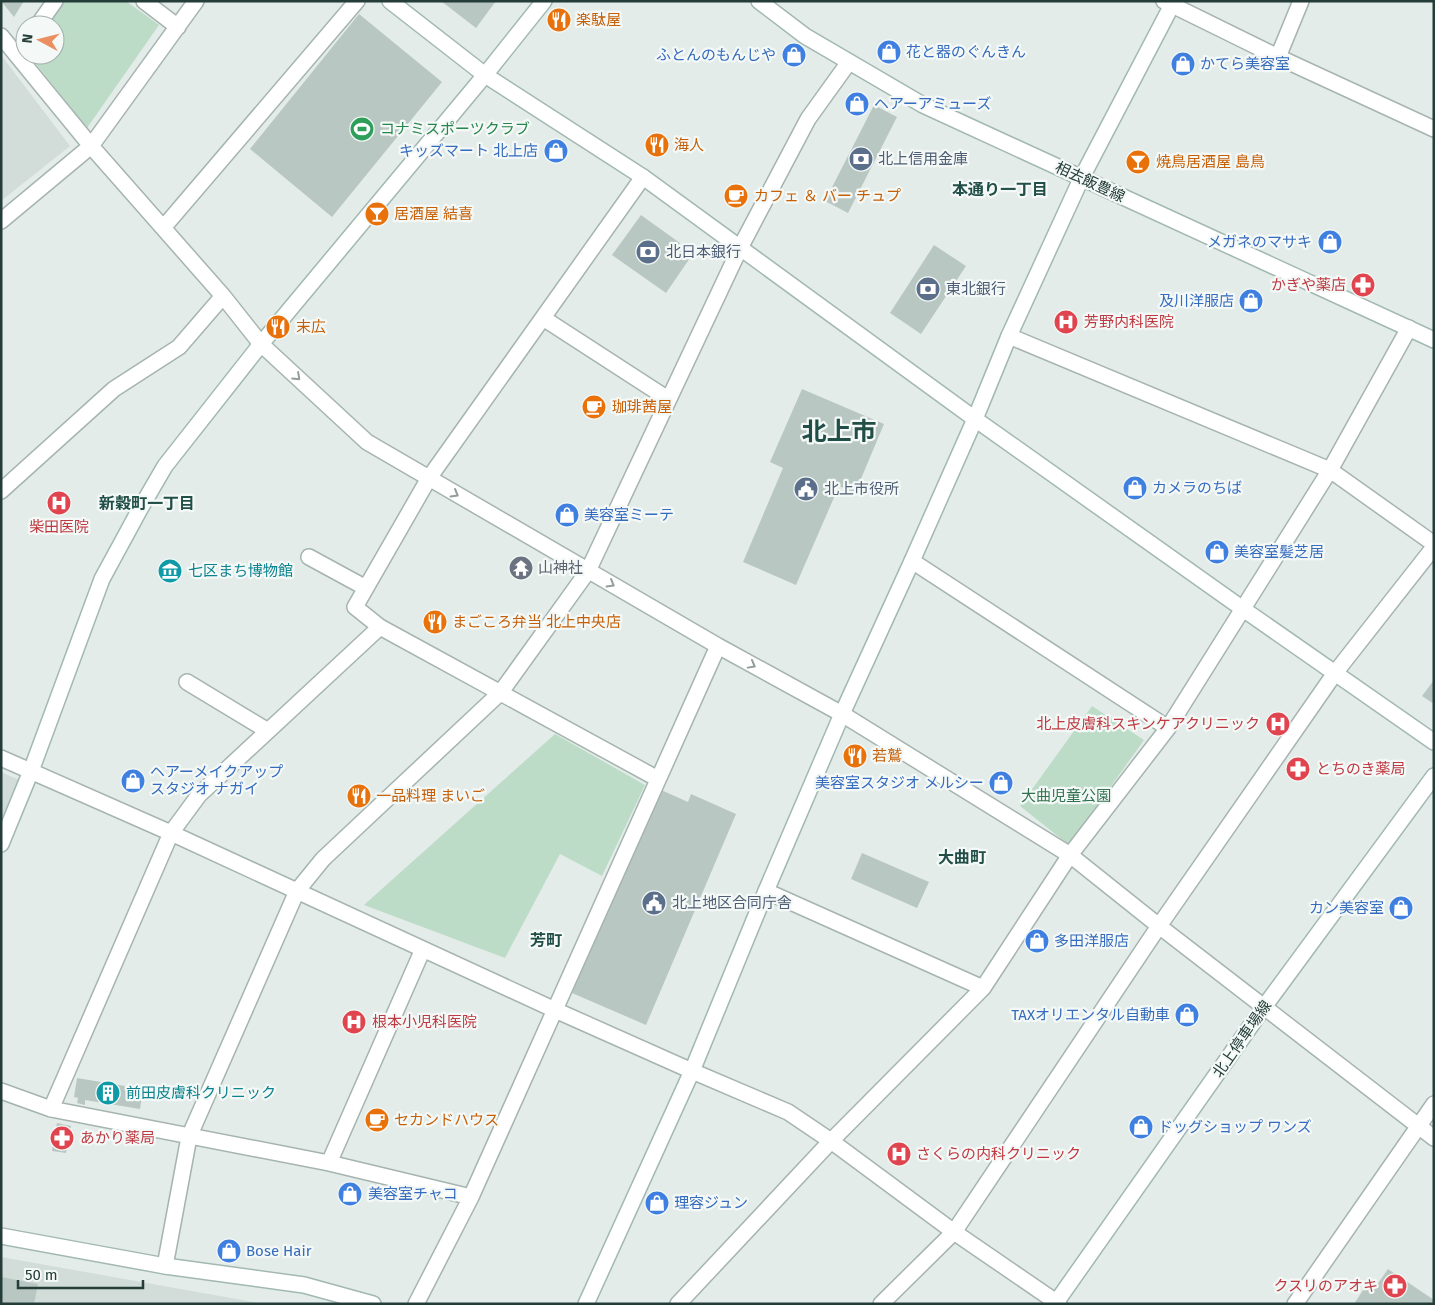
<svg xmlns="http://www.w3.org/2000/svg" width="1435" height="1305" font-family="'Fira Sans','Noto Sans JP',sans-serif">
	<rect width="100%" height="100%" fill="#e3ece9"/>
	<path fill="#d2dcd8" d="M1 55 70 146 1 201Z
		M1 772 19 780 1 823Z
		M1 1257 265 1304H1Z"/>
	<path fill="#bddcc8" d="M65 1H126L159 25 87 128 29 55H55V25H47Z
		M1092 706 1144 740 1069 845 1020 806Z
		M555 734 645 785 602 876 560 854 505 958 364 905Z"/>
	<path fill="#b9c7c2" d="M1 1H24L14 17Z
		M441 1H496L476 28Z
		M359 14 442 82 332 217 250 149Z
		M874 105 897 117 848 213 825 201Z
		M641 215 680 243 676 248 690 258 666 293 612 255Z
		M934 245 966 266 921 334 890 313Z
		M802 389 884 424 855 493 839 486 796 585 743 562 783 468 770 462Z
		M1434 680V704L1422 696Z
		M659 789 688 802 691 794 736 814 646 1025 572 993Z
		M862 853 929 882 917 908 851 879Z
		M77 1078 143 1089 140 1109 85 1100V1105L77 1103 78 1098 74 1097Z
		M57 1123 71 1126 66 1153 52 1151Z
		M1388 1269 1434 1300V1304H1354L1367 1284 1374 1289Z
		M1 1277 38 1284 34 1304H1Z"/>
	<g fill="none" stroke-linecap="round" stroke-linejoin="round">
		<defs>
			<path id="street" d="M144 1 178 27
				M1164 1 1278 57 1434 129
				M38 25 55 1
				M1 36 91 146 223 296 261 344 367 442 718 646 842 714 1070 855 1159 926 1434 1138
				M1278 57 1301 1
				M643 177 429 478 355 607 380 627 658 779
				M1 221 91 146 196 1
				M163 228 357 1
				M543 318 668 399
				M1009 336 1330 470 1434 544
				M1 491 114 389 179 347 223 296
				M309 557 366 588
				M912 561 1168 728
				M187 682 268 731
				M1 758 171 833 555 1010 692 1071 788 1112 831 1141 954 1232 1059 1304
				M766 891 983 988
				M1 1091 51 1109 329 1163 471 1197
				M51 1109 171 833 199 795 380 627
				M329 1163 423 949
				M165 1266 189 1137 297 891 323 859 501 692 588 571 740 248 808 119 849 62
				M416 1304 471 1197 718 646
				M678 1304 831 1141 983 988 1070 855 1168 728 1330 470 1409 328
				M881 1304 954 1232 1159 926 1335 673 1434 547
				M1295 1304 1434 1104"/>
			<path id="secondary" d="M390 1 485 75 643 177 975 419 1243 609 1434 742
				M759 1 805 36 923 105 1434 340
				M1 844 31 771 102 579 140 509 165 466 261 344 485 75 544 1
				M1 1236 165 1266 304 1285 373 1304
				M586 1304 692 1071 766 891 842 714 912 561 975 419 1009 336 1081 179 1174 1
				M1055 1304 1264 1007 1434 776"/>
		</defs>
		<use href="#street" stroke="#a6b4b0" stroke-width="18"/>
		<use href="#secondary" stroke="#a2b8b2" stroke-width="18"/>
		<use href="#street" stroke="#fff" stroke-width="15"/>
		<use href="#secondary" stroke="#fff" stroke-width="15"/>
	</g>
	<defs><path id="oneway-chevron" d="M-2-3.5L2.5 0L-2 3.5" fill="none" stroke-width="1.6" stroke-linecap="round" stroke-linejoin="round" transform="scale(1.25)"/></defs>
	<g stroke="#929e9c">
		<use href="#oneway-chevron" transform="translate(297 377) rotate(43)"/>
		<use href="#oneway-chevron" transform="translate(455 494) rotate(30)"/>
		<use href="#oneway-chevron" transform="translate(611 584) rotate(30)"/>
		<use href="#oneway-chevron" transform="translate(752 665) rotate(29)"/>
	</g>
	<defs>
		<symbol id="restaurant-disc" viewBox="-11 -11 22 22"><circle r="9.5" fill="#e8710a" stroke="#f4f9f7"/><path d="M-5-6h1v4h1v-4h1v4h1v-4h1v5L-1.5 .5V6h-2V.5L-5-1ZM5-6V6H3V1.5H1.5Q1.5-4 5-6Z" fill="#fff"/></symbol>
		<symbol id="shop-disc" viewBox="-11 -11 22 22"><circle r="9.5" fill="#3f7fe0" stroke="#f4f9f7"/><path d="M-5-2.5h2.3a2.7 3.5 0 0 1 5.4 0H5L5.5 6h-11ZM-1.5-2.5h3a1.5 2.3 0 0 0-3 0Z" fill="#fff"/></symbol>
		<symbol id="stadium-disc" viewBox="-11 -11 22 22"><circle r="9.5" fill="#2e9e5b" stroke="#f4f9f7"/><path d="M0-5a6.5 5 0 1 0 0 10a6.5 5 0 1 0 0-10ZM-3.5-1.8h7v3.6h-7Z" fill="#fff"/></symbol>
		<symbol id="bank-disc" viewBox="-11 -11 22 22"><circle r="9.5" fill="#5c6f8a" stroke="#f4f9f7"/><path d="M-6-4H6V4H-6ZM0-2.3a2.3 2.3 0 1 0 0 4.6a2.3 2.3 0 1 0 0-4.6Z" fill="#fff"/></symbol>
		<symbol id="bar-disc" viewBox="-11 -11 22 22"><circle r="9.5" fill="#e8710a" stroke="#f4f9f7"/><path d="M-6-5H6L.8 .8V4.5H3.5V6h-7V4.5H-.8V.8Z" fill="#fff"/></symbol>
		<symbol id="cafe-disc" viewBox="-11 -11 22 22"><circle r="9.5" fill="#e8710a" stroke="#f4f9f7"/><path d="M-5.5-4.5H6V0H3Q3 3.5 0 3.5H-2.5Q-5.5 3.5-5.5 0ZM3-3.2v2h1.7v-2ZM-6 4.5H4V6H-6Z" fill="#fff"/></symbol>
		<symbol id="pharmacy-disc" viewBox="-11 -11 22 22"><circle r="9.5" fill="#e0444e" stroke="#f4f9f7"/><path d="M-2-6h4v4h4v4h-4v4h-4v-4h-4v-4h4Z" fill="#fff"/></symbol>
		<symbol id="hospital-disc" viewBox="-11 -11 22 22"><circle r="9.5" fill="#e0444e" stroke="#f4f9f7"/><path d="M-5-5h3v3.5h4V-5h3V5h-3V1.5h-4V5h-3Z" fill="#fff"/></symbol>
		<symbol id="civic-disc" viewBox="-11 -11 22 22"><circle r="9.5" fill="#5c6f8a" stroke="#f4f9f7"/><path d="M-.6-6.5H3V-4.5H.6V-3L4-1V1h2V6H-6V1h2V-1L-.6-3ZM-1.2 2.5V6h2.4V2.5Z" fill="#fff"/></symbol>
		<symbol id="temple-disc" viewBox="-11 -11 22 22"><circle r="9.5" fill="#6b7280" stroke="#f4f9f7"/><path d="M0-6L5-2H3V0L6.5 2.5H4V6H1.5V3h-3V6H-4V2.5H-6.5L-3 0V-2H-5Z" fill="#fff"/></symbol>
		<symbol id="museum-disc" viewBox="-11 -11 22 22"><circle r="9.5" fill="#0f9aa8" stroke="#f4f9f7"/><path d="M0-6L6-3V-2H-6V-3ZM-5-1h2V3h-2ZM-1-1h2V3h-2ZM3-1h2V3H3ZM-6 4H6V6H-6Z" fill="#fff"/></symbol>
		<symbol id="building-disc" viewBox="-11 -11 22 22"><circle r="9.5" fill="#0f9aa8" stroke="#f4f9f7"/><path d="M-4-6H4V6H1V3H-1V6H-4ZM-2.5-4.3h1.7v1.8h-1.7ZM.8-4.3h1.7v1.8H.8ZM-2.5-1h1.7V.8h-1.7ZM.8-1h1.7V.8H.8Z" fill="#fff"/></symbol>
	</defs>
	<g fill-rule="evenodd">
		<use href="#restaurant-disc" x="545" y="6" width="28" height="28"/>
		<use href="#shop-disc" x="875" y="38" width="28" height="28"/>
		<use href="#shop-disc" x="780" y="41" width="28" height="28"/>
		<use href="#shop-disc" x="1169" y="50" width="28" height="28"/>
		<use href="#shop-disc" x="843" y="90" width="28" height="28"/>
		<use href="#stadium-disc" x="348" y="115" width="28" height="28"/>
		<use href="#restaurant-disc" x="643" y="131" width="28" height="28"/>
		<use href="#shop-disc" x="542" y="137" width="28" height="28"/>
		<use href="#bank-disc" x="847" y="145" width="28" height="28"/>
		<use href="#bar-disc" x="1124" y="148" width="28" height="28"/>
		<use href="#cafe-disc" x="722" y="182" width="28" height="28"/>
		<use href="#bar-disc" x="363" y="200" width="28" height="28"/>
		<use href="#shop-disc" x="1316" y="228" width="28" height="28"/>
		<use href="#bank-disc" x="634" y="238" width="28" height="28"/>
		<use href="#pharmacy-disc" x="1349" y="271" width="28" height="28"/>
		<use href="#bank-disc" x="914" y="275" width="28" height="28"/>
		<use href="#shop-disc" x="1237" y="287" width="28" height="28"/>
		<use href="#hospital-disc" x="1052" y="308" width="28" height="28"/>
		<use href="#restaurant-disc" x="264" y="313" width="28" height="28"/>
		<use href="#cafe-disc" x="580" y="393" width="28" height="28"/>
		<use href="#shop-disc" x="1121" y="474" width="28" height="28"/>
		<use href="#civic-disc" x="792" y="475" width="28" height="28"/>
		<use href="#hospital-disc" x="45" y="489" width="28" height="28"/>
		<use href="#shop-disc" x="553" y="501" width="28" height="28"/>
		<use href="#shop-disc" x="1203" y="538" width="28" height="28"/>
		<use href="#temple-disc" x="507" y="554" width="28" height="28"/>
		<use href="#museum-disc" x="156" y="557" width="28" height="28"/>
		<use href="#restaurant-disc" x="421" y="608" width="28" height="28"/>
		<use href="#hospital-disc" x="1264" y="710" width="28" height="28"/>
		<use href="#restaurant-disc" x="841" y="742" width="28" height="28"/>
		<use href="#pharmacy-disc" x="1284" y="755" width="28" height="28"/>
		<use href="#shop-disc" x="119" y="767" width="28" height="28"/>
		<use href="#shop-disc" x="987" y="769" width="28" height="28"/>
		<use href="#restaurant-disc" x="345" y="782" width="28" height="28"/>
		<use href="#civic-disc" x="640" y="889" width="28" height="28"/>
		<use href="#shop-disc" x="1387" y="894" width="28" height="28"/>
		<use href="#shop-disc" x="1023" y="927" width="28" height="28"/>
		<use href="#shop-disc" x="1173" y="1001" width="28" height="28"/>
		<use href="#hospital-disc" x="340" y="1008" width="28" height="28"/>
		<use href="#building-disc" x="94" y="1079" width="28" height="28"/>
		<use href="#cafe-disc" x="363" y="1106" width="28" height="28"/>
		<use href="#shop-disc" x="1127" y="1113" width="28" height="28"/>
		<use href="#pharmacy-disc" x="48" y="1124" width="28" height="28"/>
		<use href="#hospital-disc" x="885" y="1140" width="28" height="28"/>
		<use href="#shop-disc" x="336" y="1180" width="28" height="28"/>
		<use href="#shop-disc" x="643" y="1189" width="28" height="28"/>
		<use href="#shop-disc" x="215" y="1237" width="28" height="28"/>
		<use href="#pharmacy-disc" x="1381" y="1272" width="28" height="28"/>
	</g>
	<g text-anchor="middle" stroke-width="4.5" stroke-linejoin="round" paint-order="stroke">
		<g font-size="15" fill="#c56008" stroke="#f4f9f7" text-anchor="start">
			<text x="576" y="25">楽駄屋</text>
			<text x="674" y="150">海人</text>
			<text x="1156" y="167">焼鳥居酒屋 島鳥</text>
			<text x="754" y="201">カフェ ＆ バー チュプ</text>
			<text x="394" y="219">居酒屋 結喜</text>
			<text x="296" y="332">末広</text>
			<text x="612" y="412">珈琲茜屋</text>
			<text x="452" y="627">まごころ弁当 北上中央店</text>
			<text x="872" y="761">若鷲</text>
			<text x="376" y="801">一品料理 まいご</text>
			<text x="394" y="1125">セカンドハウス</text>
		</g>
		<g font-size="15" fill="#366cbe" stroke="#f4f9f7" text-anchor="start">
			<text x="906" y="57">花と器のぐんきん</text>
			<text x="776" y="60" text-anchor="end">ふとんのもんじや</text>
			<text x="1200" y="69">かてら美容室</text>
			<text x="874" y="109">ヘアーアミューズ</text>
			<text x="538" y="156" text-anchor="end">キッズマート 北上店</text>
			<text x="1312" y="247" text-anchor="end">メガネのマサキ</text>
			<text x="1234" y="306" text-anchor="end">及川洋服店</text>
			<text x="1152" y="493">カメラのちば</text>
			<text x="584" y="520">美容室ミーテ</text>
			<text x="1234" y="557">美容室髪芝居</text>
			<text x="150" y="777">ヘアーメイクアップ<tspan x="150" dy="17">スタジオ ナガイ</tspan></text>
			<text x="984" y="788" text-anchor="end">美容室スタジオ メルシー</text>
			<text x="1384" y="913" text-anchor="end">カン美容室</text>
			<text x="1054" y="946">多田洋服店</text>
			<text x="1170" y="1020" text-anchor="end">TAXオリエンタル自動車</text>
			<text x="1158" y="1132">ドッグショップ ワンズ</text>
			<text x="368" y="1199">美容室チャコ</text>
			<text x="674" y="1208">理容ジュン</text>
			<text x="246" y="1256">Bose Hair</text>
		</g>
		<g font-size="15" fill="#27864d" stroke="#f4f9f7" text-anchor="start">
			<text x="380" y="134">コナミスポーツクラブ</text>
		</g>
		<g font-size="15" fill="#4e5e75" stroke="#f4f9f7" text-anchor="start">
			<text x="878" y="164">北上信用金庫</text>
			<text x="666" y="257">北日本銀行</text>
			<text x="946" y="294">東北銀行</text>
			<text x="824" y="494">北上市役所</text>
			<text x="672" y="908">北上地区合同庁舎</text>
		</g>
		<g font-size="15" fill="#243d38" stroke="#f4f9f7">
			<text transform="translate(1090 182) rotate(25)" y="5">相去飯豊線</text>
			<text transform="translate(1242 1039) rotate(-55)" y="5">北上停車場線</text>
		</g>
		<g font-size="15" fill="#be3a42" stroke="#f4f9f7" text-anchor="start">
			<text x="1346" y="290" text-anchor="end">かぎや薬店</text>
			<text x="1084" y="327">芳野内科医院</text>
			<text x="59" y="532" text-anchor="middle">柴田医院</text>
			<text x="1260" y="729" text-anchor="end">北上皮膚科スキンケアクリニック</text>
			<text x="1316" y="774">とちのき薬局</text>
			<text x="372" y="1027">根本小児科医院</text>
			<text x="80" y="1143">あかり薬局</text>
			<text x="916" y="1159">さくらの内科クリニック</text>
			<text x="1378" y="1291" text-anchor="end">クスリのアオキ</text>
		</g>
		<g font-size="15" fill="#5b616d" stroke="#f4f9f7" text-anchor="start">
			<text x="538" y="573">山神社</text>
		</g>
		<g font-size="15" fill="#0d838f" stroke="#f4f9f7" text-anchor="start">
			<text x="188" y="576">七区まち博物館</text>
			<text x="126" y="1098">前田皮膚科クリニック</text>
		</g>
		<g font-size="15" fill="#30724f" stroke="#f4f9f7">
			<text x="1066" y="801">大曲児童公園</text>
		</g>
		<g font-size="16" font-weight="bold" fill="#214e47" stroke="#f4f9f7">
			<text x="1000" y="195">本通り一丁目</text>
			<text x="147" y="509">新穀町一丁目</text>
			<text x="962" y="863">大曲町</text>
			<text x="546" y="946">芳町</text>
		</g>
		<g font-size="25" font-weight="bold" fill="#214e47" stroke="#f4f9f7">
			<text x="839" y="440">北上市</text>
		</g>
	</g>
	<rect width="1435" height="1305" fill="none" stroke="#243d38" stroke-width="5"/>
	<g transform="translate(40 40) rotate(277)"><circle r="24" fill="#f4f9f7" stroke="#a1aeab"/>
	<path d="M0-4L9 19L0 12L-9 19Z" fill="#eb8f63"/>
	<text y="-8" font-size="14" font-weight="bold" text-anchor="middle" fill="#243d38">N</text>
	</g>
	<path d="M18 1280v8h125v-8" fill="none" stroke="#243d38" stroke-width="2.5"/>
	<text x="25" y="1280" font-size="15" fill="#243d38" stroke="#f4f9f7" stroke-width="4" paint-order="stroke">50 m</text>
</svg>
